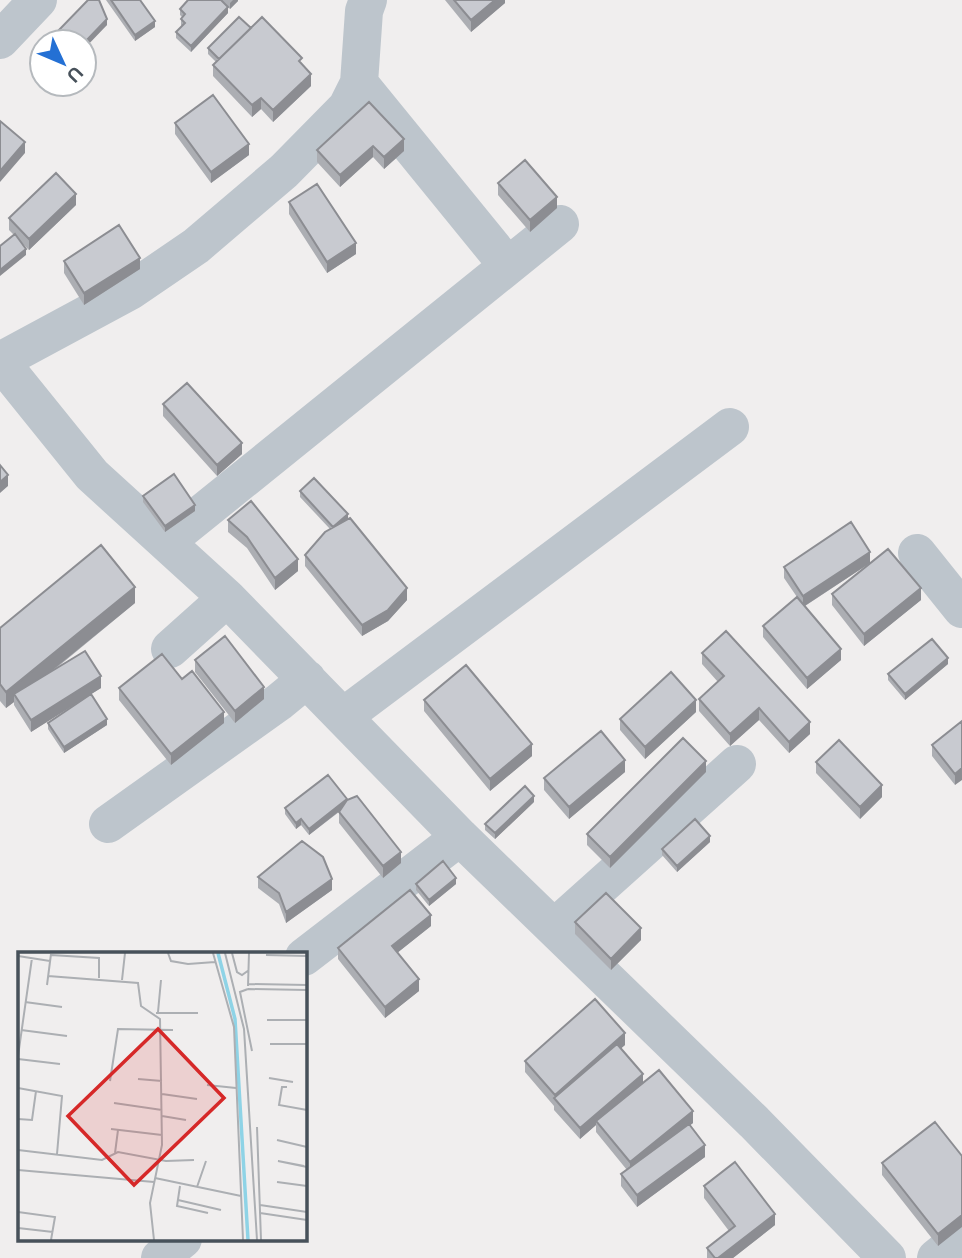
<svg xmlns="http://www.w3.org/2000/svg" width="962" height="1258" font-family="Helvetica,sans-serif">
	<rect width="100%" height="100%" fill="#f0eeee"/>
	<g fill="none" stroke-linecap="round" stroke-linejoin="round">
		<path stroke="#bdc5cc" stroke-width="38" d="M0 40 38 0
			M359 83 508 266
			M0 361 92 475 227 598 460 837 754 1122 887 1258
			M0 361 130 291 196 246 284 171 347 107 359 83 364 11 368 0
			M166 542 560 224
			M917 553 962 609
			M170 649 227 598
			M344 716 730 427
			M108 824 279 702 307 679
			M554 928 737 764
			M304 957 460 837
			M160 1258 183 1239
			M936 1258 962 1237"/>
	</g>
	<path fill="#acaeb3" d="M106 0H140L155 27 135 41Z
		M221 0H238V1L230 9Z
		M445 0H505V3L471 32Z
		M180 9 228 13 191 52 176 38V32L182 26 181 25V19L182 17 180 15Z
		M107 25 84 42H63L58 36V31Z
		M251 28 302 64 311 86 273 122 261 109 252 117 213 76V65L216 62 208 54V48Z
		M369 102 404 151 384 169 373 157 340 187 317 162V150Z
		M175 123 249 155 211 183 175 134Z
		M498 183 557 208 530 232 498 195Z
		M289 202 356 254 327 273 289 214Z
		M76 205 29 250 18 239 26 255 14 235 9 230V218Z
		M64 261 140 269 84 305 64 273Z
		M163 404 242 454 217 476 163 416Z
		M300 491 348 519 407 600 388 621 362 636 305 566V555L330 529 300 497Z
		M143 496 195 511 165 532 143 502Z
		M228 520 298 571 275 590 247 548 228 532Z
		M870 563 921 600 864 646 832 605V594L870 563 805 606 841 660 807 689 763 637V626L797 597 784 578V567Z
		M135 603 54 670 101 688 91 694 107 725 64 753 48 729V723L90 694 31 732 14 705V702L6 708 0 701V628Z
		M702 653 810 734 789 753 759 720 730 746 699 711V699L718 682 702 664Z
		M195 660 264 699 235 723 195 672Z
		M948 664 905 700 888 680V674Z
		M182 679 224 723 171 765 119 700V688Z
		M424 700 532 756 490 791 424 711Z
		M696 712 645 759 620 730V719Z
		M962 721 955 785 932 756V745Z
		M816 762 882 797 860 819 816 773Z
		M625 772 569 819 544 790V778Z
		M706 772 610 868 587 845V834Z
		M347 799 401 863 383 878 339 823V812L309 835 301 825 296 829 285 814V808Z
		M534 802 495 839 485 830V824Z
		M710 842 677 872 662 855V849Z
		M258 877 332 890 286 923 279 904 258 888Z
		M416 884H456L429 906 416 890Z
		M575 922 641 940 611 970 575 934Z
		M431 926 397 953 419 991 385 1018 338 959V948Z
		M625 1045 621 1048 643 1083 693 1123 690 1125 705 1157 637 1207 621 1186V1174L627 1170 596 1132V1125L580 1139 554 1110V1106L525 1072V1061Z
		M962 1156 938 1246 882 1175V1163Z
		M704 1186 775 1225 733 1258H707V1248L729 1231 704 1198Z"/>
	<path fill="#8c8d92" d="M233 0H238V1L230 9V3Z
		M495 0H505V3L471 32V20Z
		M228 7V13L191 52V46Z
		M107 19V25L84 49V43Z
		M155 21V27L135 41V35Z
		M311 74V86L273 122V110Z
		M261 98V109L252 117V105Z
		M404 139V151L384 169V157Z
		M25 142V153L0 182V171Z
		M249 144V155L211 183V172Z
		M373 146V157L340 187V175Z
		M76 194V205L29 250V239Z
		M557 197V208L530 232V220Z
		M356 243V254L327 273V262Z
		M26 249V255L0 276V270Z
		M140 258V269L84 305V293Z
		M242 443V454L217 476V465Z
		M8 475V486L0 493V482Z
		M195 505V511L165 532V526Z
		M348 514V520L333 527Z
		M870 552V563L803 607V596Z
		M298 559V571L275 590V578Z
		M135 587V603L17 699 14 694V702L6 708V692Z
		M407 588V600L388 621 362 636V625Z
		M921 588V600L864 646V634Z
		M841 649V660L807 689V678Z
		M948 658V664L905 700V694Z
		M101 676V688L31 732V720Z
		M264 687V699L235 723V711Z
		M696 700V712L645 759V747Z
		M759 708V720L730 746V734Z
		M224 712V723L171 765V754Z
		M107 719V725L64 753V747Z
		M810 722V734L789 753V742Z
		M532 744V756L490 791V779Z
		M625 760V772L569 819V807Z
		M706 761V772L610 868V857Z
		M962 768V780L955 785V774Z
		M882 785V797L860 819V807Z
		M534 796V802L495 839V833Z
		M347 799V805L309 835V829Z
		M301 819V825L296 829V823Z
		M710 836V842L677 872V866Z
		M401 852V863L383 878V866Z
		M456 878V884L429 906V900Z
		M332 879V890L286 923V912Z
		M431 915V926L392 957V946Z
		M641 928V940L611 970V959Z
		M419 979V991L385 1018V1007Z
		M625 1033V1045L559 1103 555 1098V1095Z
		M643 1074V1085L596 1121V1125L580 1139V1128Z
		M693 1111V1123L630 1174V1162Z
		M705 1145V1157L637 1207V1195Z
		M775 1214V1225L733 1258H718Z
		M962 1215V1227L938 1246V1234Z"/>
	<path fill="#c8cad0" stroke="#8c8d92" stroke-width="2" d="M88 0H99L107 19 84 43 69 42 58 31Z
		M111 0H140L155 21 135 35Z
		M188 0H221L228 7 191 46 176 32 185 23 181 19 185 14 180 9Z
		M454 0H495L471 20Z
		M239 17 251 28 219 59 208 48Z
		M262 17 302 58 299 61 311 74 273 110 261 98 252 105 213 65Z
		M213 95 249 144 211 172 175 123Z
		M369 102 404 139 384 157 373 146 340 175 317 150Z
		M0 121 25 142 0 171Z
		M525 160 557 197 530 220 498 183Z
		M56 173 76 194 29 239 9 218Z
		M317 184 356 243 327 262 289 202Z
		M119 225 140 258 84 293 64 261Z
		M15 234 26 249 0 270V246Z
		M187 383 242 443 217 465 163 404Z
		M0 465 8 475 0 482Z
		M174 474 195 505 165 526 143 496Z
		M314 478 348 514 333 527 300 491Z
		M251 501 298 559 275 578 247 537 228 520Z
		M350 518 407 588 388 610 362 625 305 555 325 532Z
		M851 522 870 552 803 596 784 567Z
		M101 545 135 587 6 692 0 684V628Z
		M888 549 921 588 864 634 832 594Z
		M797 597 841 649 807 678 763 626Z
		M726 631 810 722 789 742 759 708 730 734 699 699 724 676 702 653Z
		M225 636 264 687 235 711 195 660Z
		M932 639 948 658 905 694 888 674Z
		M85 651 101 676 31 720 14 694Z
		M162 654 182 679 192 671 224 712 171 754 119 688Z
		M466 665 532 744 490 779 424 700Z
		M671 672 696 700 645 747 620 719Z
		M91 694 107 719 64 747 48 723Z
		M962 721V768L955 774 932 745Z
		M601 731 625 760 569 807 544 778Z
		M683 738 706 761 610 857 587 834Z
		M839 740 882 785 860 807 816 762Z
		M328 775 347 799 309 829 301 819 296 823 285 808Z
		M525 786 534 796 495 833 485 824Z
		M357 796 401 852 383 866 339 812 347 800Z
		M695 819 710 836 677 866 662 849Z
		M302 841 323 857 332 879 286 912 279 893 258 877Z
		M443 861 456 878 429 900 416 884Z
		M410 890 431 915 392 946 419 979 385 1007 338 948Z
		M606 893 641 928 611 959 575 922Z
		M595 999 625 1033 555 1095 525 1061Z
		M617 1044 643 1074 580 1128 554 1098Z
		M659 1070 693 1111 630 1162 596 1121Z
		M935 1122 962 1156V1215L938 1234 882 1163Z
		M689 1124 705 1145 637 1195 621 1174Z
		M735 1162 775 1214 718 1258H715L707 1248 735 1226 704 1186Z"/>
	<g transform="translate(18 952)">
		<rect width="289" height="289" fill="#f0eeee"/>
		<path fill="none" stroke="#8ed3e6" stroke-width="3.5" d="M200 1 217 67 230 288"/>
		<path fill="none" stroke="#acafb3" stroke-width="2" d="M150 1 153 9 170 12 197 10M195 1 216 75 225 288M207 1 226 77 239 288M214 1 219 20 224 23 231 18M33 3 81 6V26M248 3 289 4M0 4 32 9M30 24 120 31 123 54 142 67 144 193 132 251 136 288M104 28 107 1M230 32 289 33M29 33 33 2M230 34 231 1M230 37 222 40 234 99M230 37 289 38M7 50 44 55M140 60 143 28M138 61H180M249 68H289M3 78 49 84M252 92H289M0 104 14 6M0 107 42 112M251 126 275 130M120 127 144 129M92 129 100 77 155 78M189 133 218 136M269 135H264L261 153 289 158M0 136 44 144 39 202M144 142 179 147M96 151 144 158M144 164 168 168M0 167 14 168 18 139M239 175 243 288M93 177 144 183M259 188 289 195M0 198 84 208 100 200 148 209 176 208M97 201 100 178M286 214 260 209 289 215M0 218 136 230M137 226 223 244M259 230 289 234M162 234 159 254 190 261M179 235 188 209M160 248 203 258M242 253 289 260M0 260 37 265 33 288M242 261 289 268M0 276 35 280"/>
		<path fill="#d62828" fill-opacity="0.15" stroke="#d62828" stroke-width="3.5" d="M140 77 206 146 116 233 50 164Z"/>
		<rect width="289" height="289" fill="none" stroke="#47515a" stroke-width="3.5"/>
	</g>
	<g transform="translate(63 63) rotate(134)"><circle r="33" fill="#ffffff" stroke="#b5b9bd" stroke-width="2"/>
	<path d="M0-5L12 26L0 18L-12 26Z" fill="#2470d4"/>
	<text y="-10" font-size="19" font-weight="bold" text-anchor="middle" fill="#47515a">U</text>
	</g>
</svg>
